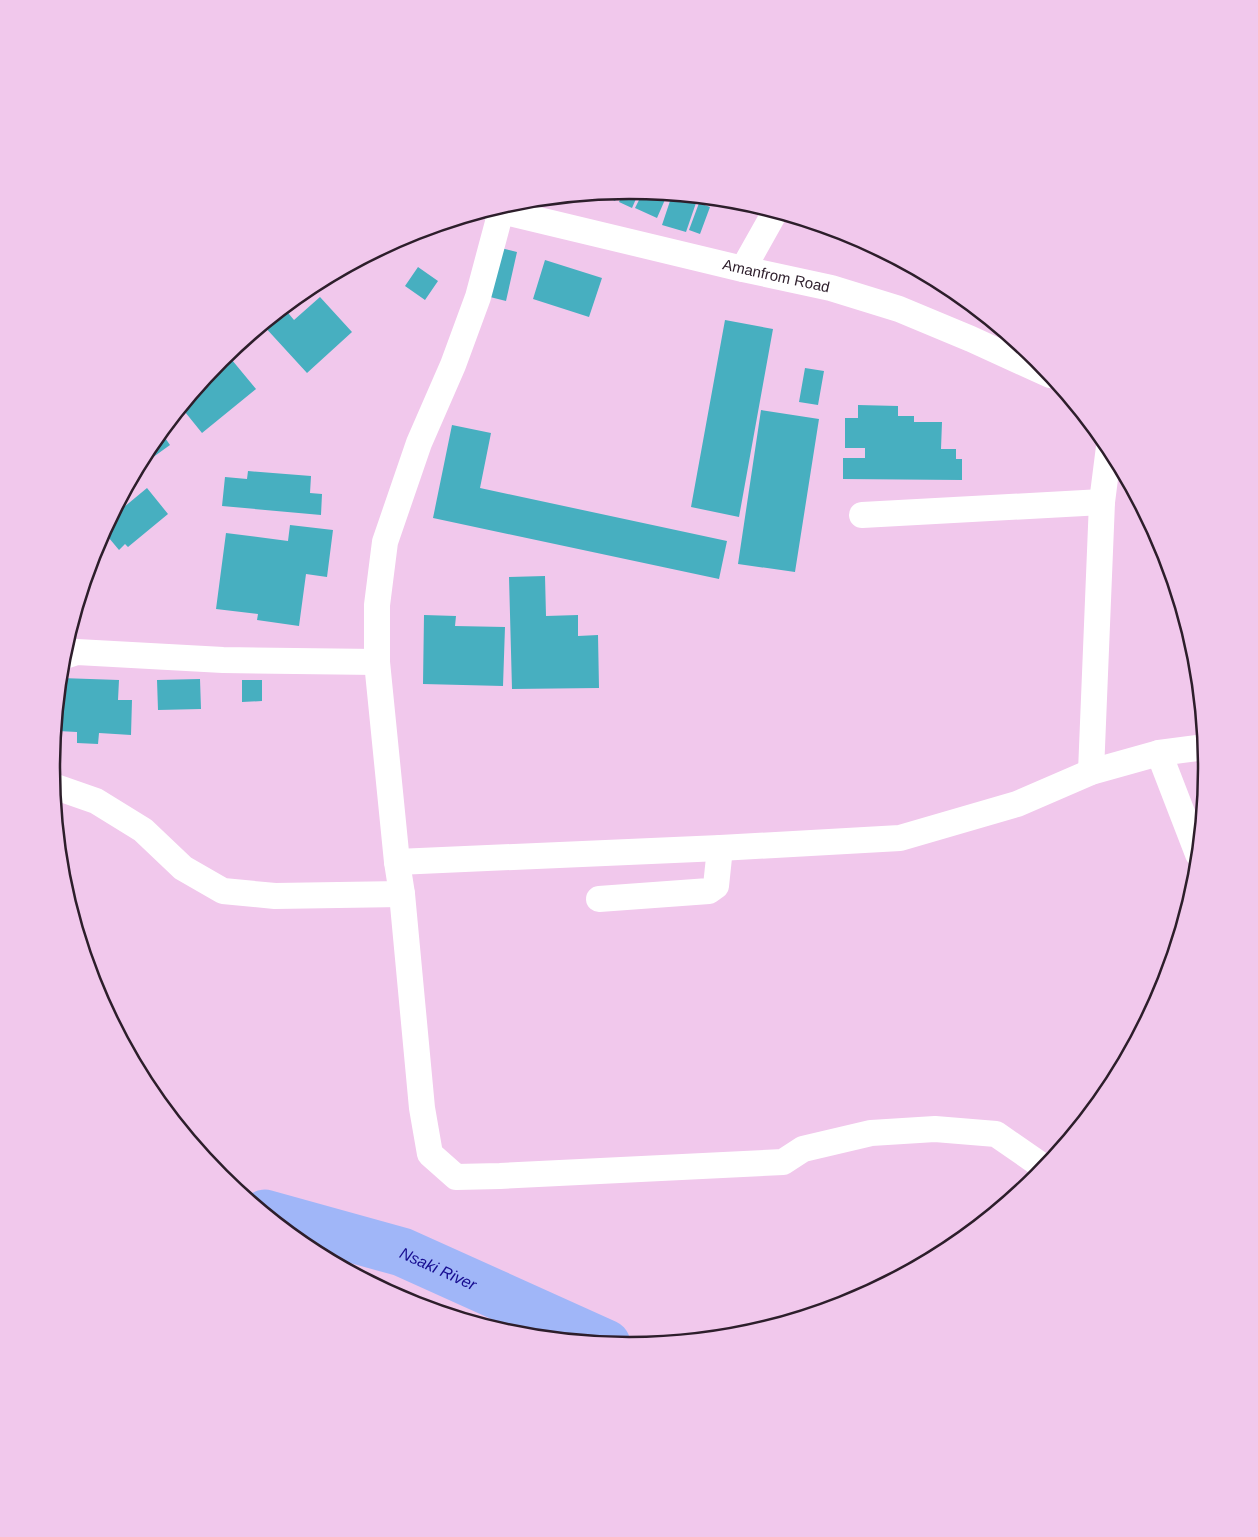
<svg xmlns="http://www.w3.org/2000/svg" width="1258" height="1537" font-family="Helvetica,sans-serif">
	<rect width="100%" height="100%" fill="#f1c8ec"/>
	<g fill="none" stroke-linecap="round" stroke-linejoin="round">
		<path stroke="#a0b6f8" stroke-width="49" id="s1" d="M265 1214 402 1252 606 1344"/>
	</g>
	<path fill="#47afc0" d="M624 191 639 192 632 208 619 202Z
		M620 192 615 201 605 196 606 193Z
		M643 192 667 195 657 218 635 208Z
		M672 195 687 196 697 200 686 232 662 225Z
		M699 203 710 207 700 234 689 230Z
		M501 248 517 252 506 301 490 297Z
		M545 260 602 278 589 317 533 299Z
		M418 267 438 281 425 300 405 286Z
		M320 297 352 332 307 373 263 325 284 308 294 320Z
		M725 320 773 329 739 517 691 507Z
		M227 354 256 389 202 433 181 407 221 360Z
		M805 368 824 371 818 405 799 402Z
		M858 405 898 406V416H914V422H942L941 449H956V459H962V480L843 479V458H865V448H845V418H858Z
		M761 410 819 419 795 572 738 564Z
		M452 425 491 433 480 488 727 541 719 579 433 518Z
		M161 432 170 445 138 468 149 447Z
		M248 471 311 476 310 493 322 494 321 515 222 506 225 477 247 479Z
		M147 488 168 514 128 547 125 544 119 550 104 532 110 526 108 524 112 517Z
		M290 525 333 530 327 577 306 574 299 626 257 620 258 614 216 609 226 533 288 541Z
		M545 576 546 616 578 615V636L598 635 599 688 512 689 509 577Z
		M424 615 456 616 455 626 505 627 503 686 423 684Z
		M61 678 119 680 118 700H132L131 735 99 733 98 744 77 743V732L58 731Z
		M200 679 201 709 158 710 157 680Z
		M242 680H262V701L242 702Z"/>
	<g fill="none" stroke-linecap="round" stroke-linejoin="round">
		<g stroke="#fff" stroke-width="26">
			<path id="s2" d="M493 209 743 269 831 288 899 309 971 339 1050 375"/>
			<path d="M501 211 478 297 453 365 419 443 385 542 377 605V662L397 862 402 894 422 1108 430 1154 456 1177 500 1176 783 1162 803 1149 871 1133 935 1129 996 1134 1045 1168"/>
			<path d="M743 269 775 212"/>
			<path d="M862 515 1102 502"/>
			<path d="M62 657 77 652 223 660 377 662"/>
			<path d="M1159 753 1198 854"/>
			<path d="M1091 772 1102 502 1109 447"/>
			<path d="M53 786 96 801 143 830 183 868 223 891 275 896 402 894"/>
			<path d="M397 862 720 848 900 838 1017 804 1091 772 1159 753 1205 747"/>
			<path d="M599 899 709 891 716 886 720 848"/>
		</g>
	</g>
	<g text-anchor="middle" stroke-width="5" stroke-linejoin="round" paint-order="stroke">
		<g font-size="15" fill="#2d1e2b" stroke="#f1c8ec">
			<text dy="5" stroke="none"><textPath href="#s2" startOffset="291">Amanfrom Road</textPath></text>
		</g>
		<g font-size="16" font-style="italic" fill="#170d90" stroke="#f1c8ec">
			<text dy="6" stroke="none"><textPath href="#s1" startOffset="182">Nsaki River</textPath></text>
		</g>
	</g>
	<path d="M0 0H1258V1537H0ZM60 768a569 569 0 1 1 1138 0a569 569 0 1 1-1138 0Z" fill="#f1c8ec" fill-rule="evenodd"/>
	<path fill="none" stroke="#2d1e2b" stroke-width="2.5" d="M60 768a569 569 0 1 1 1138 0a569 569 0 1 1-1138 0Z"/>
</svg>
